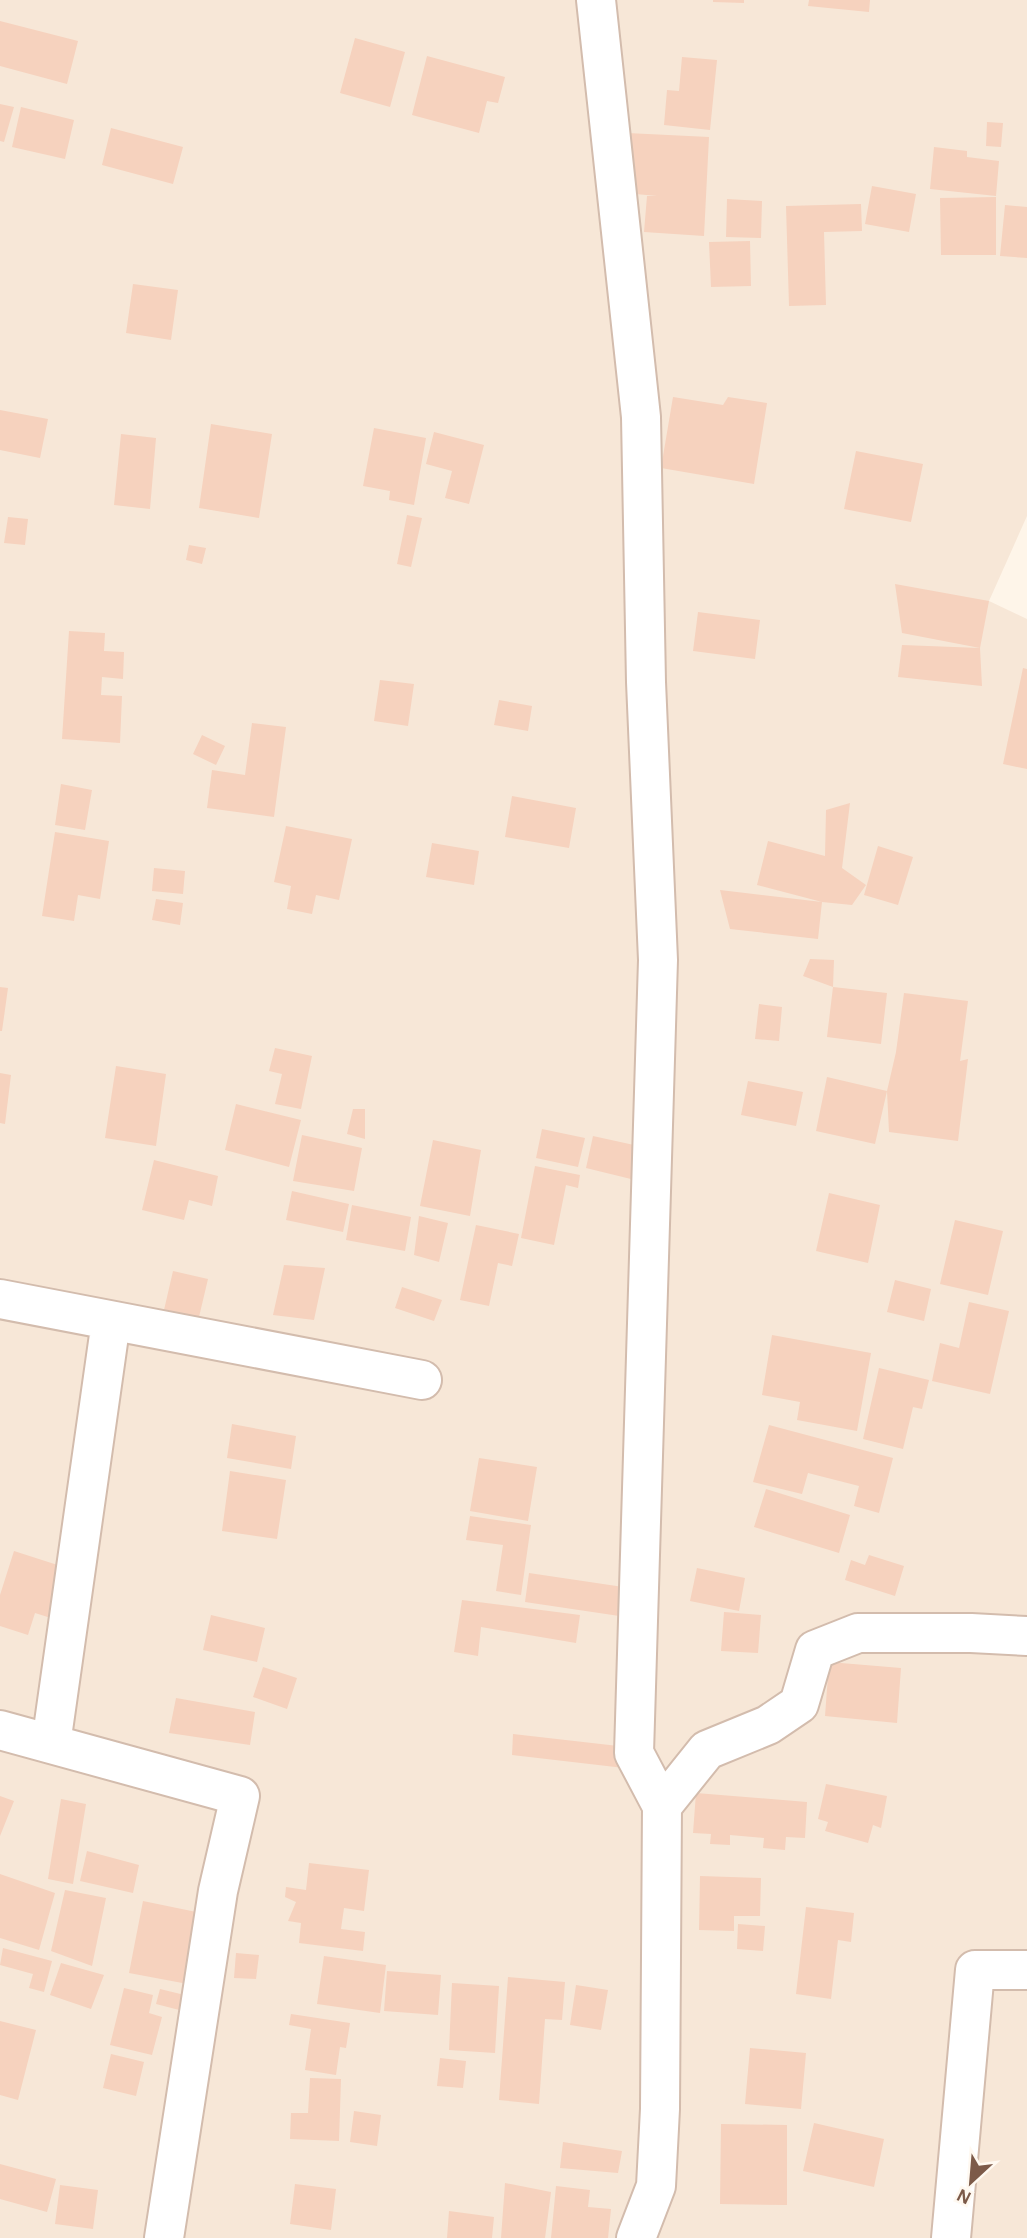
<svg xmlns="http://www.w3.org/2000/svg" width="1027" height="2238" font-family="'Alegreya Sans',sans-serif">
	<rect width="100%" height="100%" fill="#fef5e9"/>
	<path fill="#f7e7d7" d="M0 0H1027V516L989 601 1027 619V2238H0Z"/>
	<path fill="#f6d2be" d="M713 0H744V3L713 2Z
		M809 0H870L869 12 808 6Z
		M0 21 78 41 67 84 0 66Z
		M355 38 405 52 390 107 340 93Z
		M427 56 505 77 498 103 487 101 479 133 412 115Z
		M682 57 717 60 710 130 664 125 667 90 679 91Z
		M0 104 14 107 4 142 0 141Z
		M21 107 74 120 65 159 12 147Z
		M987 122 1003 123 1001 147 986 146Z
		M111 128 183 147 173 184 102 165Z
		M627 133 709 137 704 236 644 232 647 196H657L625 193Z
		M934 147 967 151V157L999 161 996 196 930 189Z
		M872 186 916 194 909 232 865 224Z
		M996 197V255H941L940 198Z
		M727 199 762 201 761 238 726 237Z
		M861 204 862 231 824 232 826 305 789 306 786 206Z
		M1005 205 1027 207V258L1000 256Z
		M750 241 751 286 711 287 709 242Z
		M133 284 178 290 171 340 126 333Z
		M673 397 723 405 728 397 767 403 754 484 661 468Z
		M0 410 48 419 40 458 0 450Z
		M211 424 272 434 259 518 199 508Z
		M374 428 426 438 414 505 389 500 390 491 363 486Z
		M434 432 484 445 469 504 445 498 452 471 426 464Z
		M121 434 156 438 150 509 114 505Z
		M856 451 923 464 911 522 844 509Z
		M407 515 422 518 411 567 397 564Z
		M8 517 28 519 25 545 4 543Z
		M189 545 206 548 202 564 186 560Z
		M895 584 989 601 980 648 902 633Z
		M698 612 760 620 755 659 693 651Z
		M69 631 105 633 104 651 124 652 123 679 102 677 101 695 122 696 120 743 62 739Z
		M902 645 980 648 982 686 898 677Z
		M1023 668 1027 669V769L1003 764Z
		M380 680 414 684 408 726 374 721Z
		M499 700 532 706 528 731 494 725Z
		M252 723 286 727 274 817 207 808 212 770 245 775Z
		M202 735 225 746 216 765 193 754Z
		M61 784 92 790 85 830 55 825Z
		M512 796 576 808 569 848 505 837Z
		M850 803 842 868 866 885 852 905 822 902 757 885 768 841 825 856 826 810Z
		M286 826 352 839 339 900 316 895 312 914 287 909 291 886 274 882Z
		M55 832 109 841 100 899 78 895 74 921 42 916Z
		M432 843 479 851 474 885 426 877Z
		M878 846 913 857 898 905 864 895Z
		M154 868 185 871 183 894 152 891Z
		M720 890 822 902 818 939 730 929Z
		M156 899 183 903 180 925 152 920Z
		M810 959 834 960 833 987 803 976Z
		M0 987 8 988 2 1031H0Z
		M833 987 887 993 881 1044 827 1037Z
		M904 993 968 1001 960 1061 968 1059 958 1141 889 1132 887 1091 896 1052Z
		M759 1004 782 1007 779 1041 755 1039Z
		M275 1048 312 1056 301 1109 275 1104 282 1074 269 1071Z
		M116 1066 166 1074 156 1146 105 1138Z
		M0 1073 11 1075 5 1124 0 1123Z
		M827 1077 887 1091 875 1144 816 1131Z
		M748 1081 803 1092 796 1126 741 1115Z
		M236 1104 301 1120 289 1167 225 1150Z
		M353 1109H365V1139L347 1134Z
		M542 1129 585 1138 578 1167 536 1158Z
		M302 1135 362 1148 354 1191 293 1181Z
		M593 1136 643 1147 635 1180 586 1168Z
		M433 1140 481 1150 470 1216 420 1206Z
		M154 1160 218 1176 212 1206 189 1200 184 1220 142 1210Z
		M535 1166 580 1175 578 1188 566 1185 554 1245 521 1238Z
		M292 1191 349 1204 343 1232 286 1220Z
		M829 1193 880 1205 868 1263 816 1251Z
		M352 1205 411 1217 405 1251 346 1240Z
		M419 1216 448 1223 439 1262 414 1255Z
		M955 1220 1003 1231 988 1295 940 1284Z
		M476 1225 519 1234 512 1266 498 1263 489 1306 460 1300Z
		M284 1265 325 1268 314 1320 273 1315Z
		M173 1271 208 1279 199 1317 164 1310Z
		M895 1280 931 1289 924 1321 887 1312Z
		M402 1287 442 1300 434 1321 395 1308Z
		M969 1302 1009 1311 990 1394 932 1381 940 1343 959 1348Z
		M772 1335 871 1353 857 1431 797 1420 800 1402 762 1395Z
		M879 1368 929 1380 922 1409 913 1407 903 1449 863 1439Z
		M232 1424 296 1436 291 1469 227 1458Z
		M769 1425 893 1458 879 1513 854 1506 859 1486 808 1473 802 1494 753 1482Z
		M479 1458 537 1467 528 1521 470 1511Z
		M230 1471 286 1480 277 1539 222 1531Z
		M766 1489 850 1515 839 1553 754 1527Z
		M470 1516 531 1525 521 1595 496 1591 503 1545 466 1540Z
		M14 1551 70 1569 54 1619 35 1613 28 1635 0 1626V1595Z
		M869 1555 904 1566 895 1596 845 1580 851 1560 865 1565Z
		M697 1568 745 1578 739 1611 690 1601Z
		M529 1573 630 1588 626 1617 525 1602Z
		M462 1600 580 1615 576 1643 481 1627 478 1656 454 1652Z
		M724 1612 761 1615 758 1653 721 1651Z
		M211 1615 265 1628 257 1662 203 1650Z
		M829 1662 901 1668 897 1723 825 1716Z
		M263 1667 297 1678 287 1709 253 1697Z
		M176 1698 255 1712 250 1745 169 1733Z
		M513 1734 627 1747 624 1768 512 1755Z
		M826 1784 887 1796 881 1828 873 1825 868 1843 825 1831 828 1822 818 1819Z
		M696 1793 807 1802 805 1838 786 1837 785 1850 763 1848 764 1838 730 1835V1845L710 1844 711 1834 693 1833Z
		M0 1796 14 1801 0 1836Z
		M61 1799 86 1804 73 1884 48 1879Z
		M87 1851 139 1865 133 1893 80 1881Z
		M309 1863 369 1870 364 1911 344 1908 341 1929 365 1932 363 1951 299 1943 301 1923 288 1921 296 1902 285 1897 286 1887 306 1890Z
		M0 1874 55 1893 39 1950 0 1938Z
		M700 1876 761 1878 760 1916H734V1931L699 1930Z
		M65 1890 106 1898 92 1966 51 1951Z
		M143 1901 206 1914 193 1985 129 1973Z
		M806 1907 854 1913 851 1942 838 1940 831 1999 796 1994Z
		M738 1924 765 1926 763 1951 737 1949Z
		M3 1948 52 1961 44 1992 29 1988 33 1974 0 1965Z
		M236 1953 259 1955 256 1979 234 1978Z
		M324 1956 386 1965 380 2013 317 2004Z
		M61 1963 104 1975 91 2009 50 1995Z
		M387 1971 441 1975 438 2015 384 2011Z
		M508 1977 565 1982 562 2020 545 2019 539 2104 499 2100Z
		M452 1983 499 1986 495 2053 449 2050Z
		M576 1985 608 1990 601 2030 570 2025Z
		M124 1988 153 1995 149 2013 162 2017 152 2055 110 2045Z
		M160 1989 197 1998 191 2013 156 2004Z
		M291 2014 350 2023 346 2048 340 2047 336 2075 305 2070 311 2029 289 2025Z
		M0 2021 36 2030 18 2100 0 2095Z
		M750 2048 806 2053 801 2109 745 2104Z
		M111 2054 144 2062 136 2096 103 2088Z
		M440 2058 466 2061 463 2088 437 2086Z
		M310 2078 341 2079 339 2141 290 2139 291 2113H308Z
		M354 2111 381 2115 377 2146 350 2142Z
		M814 2123 884 2139 874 2187 803 2171Z
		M721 2124 787 2125V2205L720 2204Z
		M563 2142 622 2151 618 2173 560 2168Z
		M0 2164 56 2179 47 2212 0 2199Z
		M505 2183 551 2192 545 2238H501Z
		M295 2184 336 2189 331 2230 290 2224Z
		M60 2185 98 2190 93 2229 55 2224Z
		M556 2186 590 2190 588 2207 611 2209 608 2238H551Z
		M449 2211 494 2217 492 2238H447Z"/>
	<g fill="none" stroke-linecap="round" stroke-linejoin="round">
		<defs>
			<path id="minor" d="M596 0 641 417 646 682 658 960 634 1753 662 1806 660 2109 656 2186 636 2238
				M0 1299 422 1380
				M0 1730 240 1796 218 1891 164 2238
				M51 1744 111 1321
				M662 1806 707 1750 768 1725 799 1704 815 1650 858 1633H971L1027 1636
				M951 2238 975 1970H1027"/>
		</defs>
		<use href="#minor" stroke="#d3bcad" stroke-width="42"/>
		<use href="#minor" stroke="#fff" stroke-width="38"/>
	</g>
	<g transform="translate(971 2182) rotate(206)" stroke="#fff9f1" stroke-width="5" paint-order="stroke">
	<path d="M0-5L12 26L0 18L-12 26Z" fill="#7c5a49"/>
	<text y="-10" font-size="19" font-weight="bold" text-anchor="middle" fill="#7c5a49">N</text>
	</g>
</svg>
